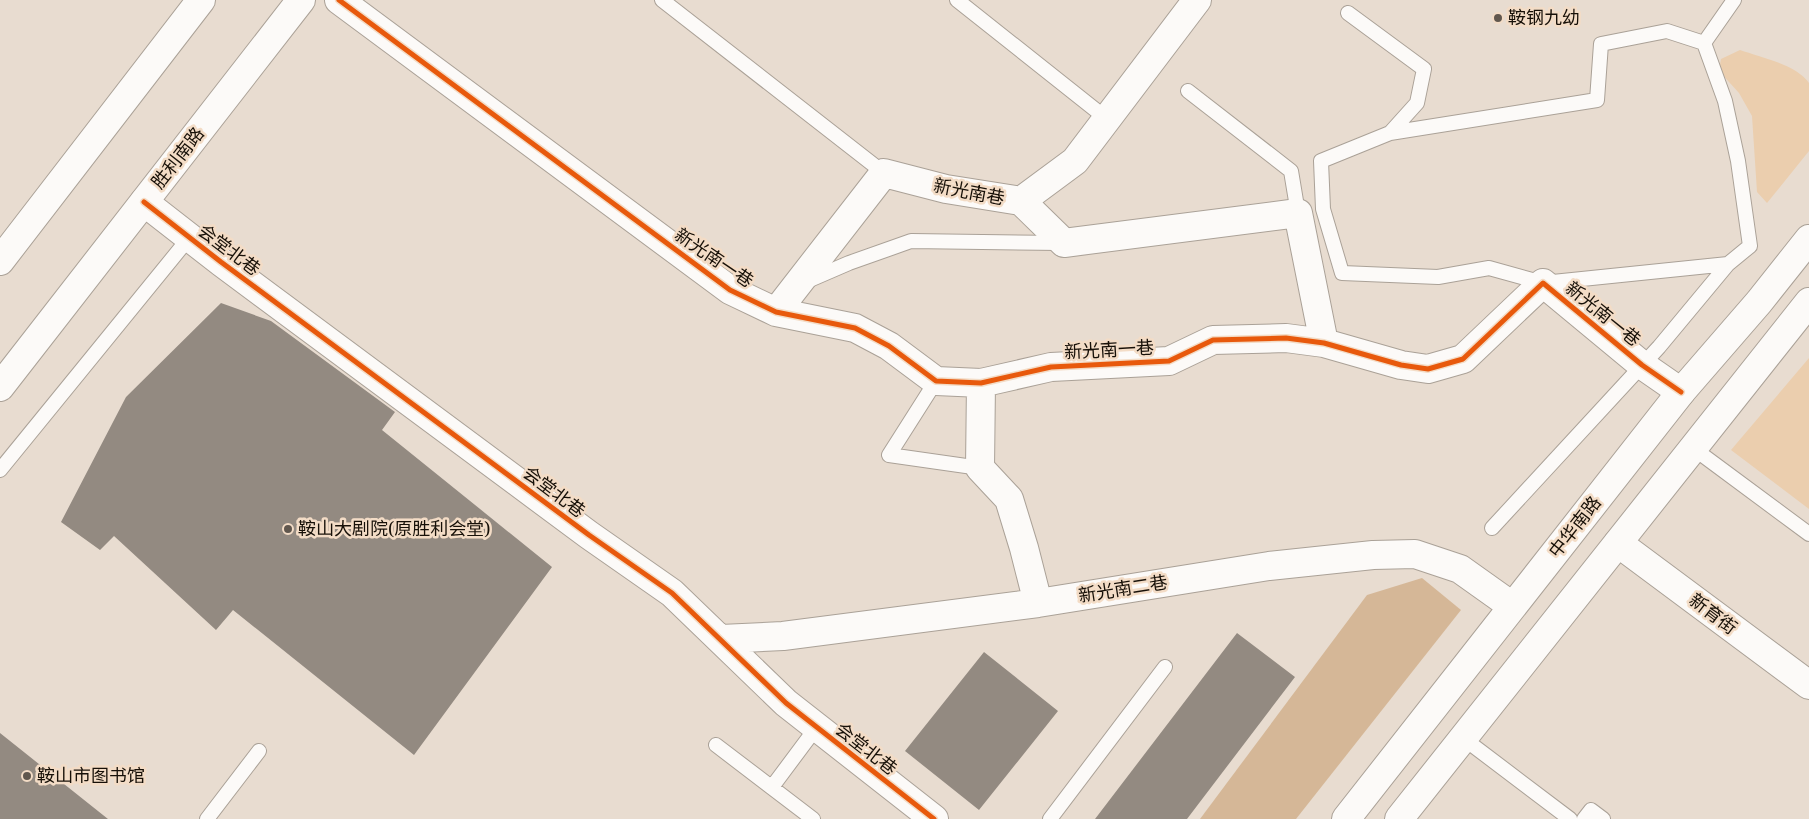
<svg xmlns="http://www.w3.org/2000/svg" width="1809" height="819" font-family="'Noto Serif','Noto Sans SC',serif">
	<rect width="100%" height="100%" fill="#e8dcd0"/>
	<path fill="#ebceae" d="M1740 50C1760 57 1797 65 1809 83V151L1767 203 1757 192 1752 116 1739 93 1719 71 1721 59Z
		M1809 358V509L1731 450Z"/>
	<path fill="#d5b797" d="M1422 578 1461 610 1296 819H1200L1367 595Z"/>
	<path fill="#938a81" d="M221 303 271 321 395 412 382 430 552 567 414 755 233 610 216 630 114 536 100 550 61 522 126 397Z
		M1237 633 1295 677 1187 819H1095Z
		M984 652 1058 711 979 810 905 751Z
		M0 733 108 819H0Z"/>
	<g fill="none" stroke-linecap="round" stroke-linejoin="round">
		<defs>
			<path id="lane" d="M662 0 884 173
				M957 0 1107 119
				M1348 13 1424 69 1417 103 1390 133
				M1704 43 1667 31 1601 44 1597 100 1390 133 1321 161 1323 209 1342 273 1438 277 1489 268 1543 283 1728 264 1750 246 1738 161 1725 101 1704 43 1734 0
				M1188 91 1291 171 1298 213
				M805 282 849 263 911 241 1061 243
				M936 381 889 455 980 468
				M1693 448 1809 534
				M0 470 189 238
				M1492 528 1659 347 1728 264
				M1463 738 1570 819
				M716 745 813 819
				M772 787 816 728
				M207 819 259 751
				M1050 819 1165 667
				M1584 819 1591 810 1603 819"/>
			<path id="street" d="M339 0 730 290 776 312 855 328 889 346 936 381 981 383 1051 367 1169 361 1213 340 1286 338 1324 343 1401 365 1428 369 1463 359 1543 283 1642 365 1681 392
				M1021 201 1064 243 1298 213 1324 343
				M144 202 221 262 589 535 672 593 786 703 934 819
				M776 312 884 173 946 189 1021 201 1075 161 1197 0
				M981 383 980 468 1009 499 1024 548 1038 603
				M1618 543 1809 685
				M721 639 783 636 1038 603 1269 566 1373 555 1415 554 1460 569 1512 606"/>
			<path id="secondary" d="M1346 819 1681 392 1759 302 1809 239
				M1399 819 1809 302"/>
			<path id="primary" d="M0 261 201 0
				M0 387 301 0"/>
		</defs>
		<use href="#lane" stroke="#aaa197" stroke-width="16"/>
		<use href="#street" stroke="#aaa197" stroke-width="30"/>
		<use href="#secondary" stroke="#aaa197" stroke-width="30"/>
		<use href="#primary" stroke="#aaa197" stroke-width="30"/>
		<use href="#lane" stroke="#fcfaf8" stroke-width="14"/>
		<use href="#street" stroke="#fcfaf8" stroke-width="28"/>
		<use href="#secondary" stroke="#fcfaf8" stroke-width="28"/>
		<use href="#primary" stroke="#fcfaf8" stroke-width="28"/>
		<defs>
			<path id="cycleway" d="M339 0 730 290 776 312 855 328 889 346 936 381 981 383 1051 367 1169 361 1213 340 1286 338 1324 343 1401 365 1428 369 1463 359 1543 283 1642 365 1681 392
				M144 202 221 262 589 535 672 593 786 703 934 819"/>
		</defs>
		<use href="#cycleway" stroke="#f3dcc6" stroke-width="8"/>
		<use href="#cycleway" stroke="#e8590c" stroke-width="5"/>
	</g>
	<g fill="#60574e" stroke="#f3dcc6" stroke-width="2">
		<circle cx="1498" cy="18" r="5"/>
		<circle cx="288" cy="529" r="5"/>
		<circle cx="27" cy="776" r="5"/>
	</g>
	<g text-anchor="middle" stroke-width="5" stroke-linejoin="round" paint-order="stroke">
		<g font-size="18" fill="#171008" stroke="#f3dcc6" text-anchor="start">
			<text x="1508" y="24">鞍钢九幼</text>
			<text x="298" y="535">鞍山大剧院(原胜利会堂)</text>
			<text x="37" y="782">鞍山市图书馆</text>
		</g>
		<g font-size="18" fill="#171008" stroke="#f3dcc6">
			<text transform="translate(178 158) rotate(-52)" y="6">胜利南路</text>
			<text transform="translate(969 192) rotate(11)" y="6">新光南巷</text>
			<text transform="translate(229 250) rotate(37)" y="6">会堂北巷</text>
			<text transform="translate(714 258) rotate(34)" y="6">新光南一巷</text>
			<text transform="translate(1603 314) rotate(39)" y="6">新光南一巷</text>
			<text transform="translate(1109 350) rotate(-3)" y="6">新光南一巷</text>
			<text transform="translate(554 492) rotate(37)" y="6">会堂北巷</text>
			<text transform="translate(1575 527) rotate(-52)" y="6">中华南路</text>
			<text transform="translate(1123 589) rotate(-9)" y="6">新光南二巷</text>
			<text transform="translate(1713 614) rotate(37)" y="6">新育街</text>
			<text transform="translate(866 749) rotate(38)" y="6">会堂北巷</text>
		</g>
	</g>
</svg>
